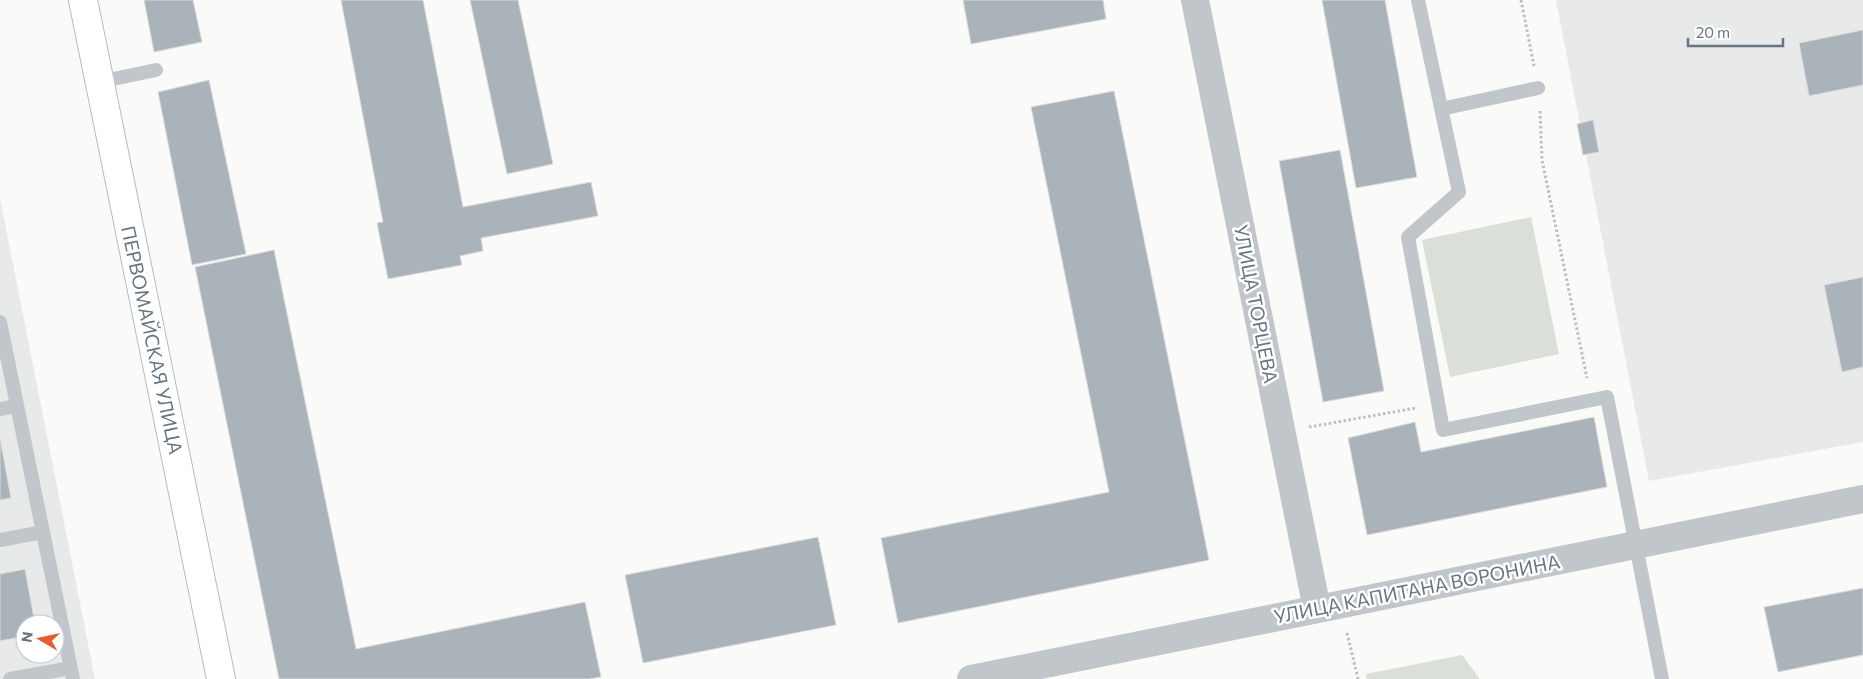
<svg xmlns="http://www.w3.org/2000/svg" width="1863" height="679" font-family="Commissioner,sans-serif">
	<rect width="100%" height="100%" fill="#fafaf8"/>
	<path fill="#e8e9e9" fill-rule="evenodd" d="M1556 0H1863V442L1649 481Z
		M0 198 95 679H0ZM25 624H55V654H25Z"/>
	<path fill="#dadfd7" d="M1531 217 1559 354 1450 377 1422 240Z
		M1462 655 1480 679H1367L1366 674Z"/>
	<path fill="#aab3b9" stroke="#dcdcda" d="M144 0H193L202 42 154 52Z
		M341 0H423L463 207 591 182 598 216 481 238 483 251 460 256 462 265 388 279 377 223 383 222Z
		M470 0H518L553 164 507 174Z
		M963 0H1103L1106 19 971 44Z
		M1322 0H1385L1417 177 1356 188Z
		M1863 30V85L1809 96 1799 43Z
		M209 80 246 254 192 265 158 92Z
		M1114 91 1209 560 898 623 881 538 1109 492 1031 107Z
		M1593 120 1599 152 1583 155 1577 124Z
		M1340 150 1384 391 1323 402 1279 161Z
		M274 250 356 649 585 602 601 677 589 679H279L195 267Z
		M1863 277V367L1842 372 1824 285Z
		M1594 417 1607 487 1367 535 1348 438 1415 422 1421 452Z
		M0 438 11 498 0 500Z
		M818 537 836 625 643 663 625 575Z
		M25 569 35 624H25V636L0 641V574Z
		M1863 588V655L1778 672 1764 607Z"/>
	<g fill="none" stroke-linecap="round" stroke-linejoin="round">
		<defs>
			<path id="secondary" d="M83 0 221 679"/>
		</defs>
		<use href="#secondary" stroke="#b6bbc0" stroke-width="30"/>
		<path stroke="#bbbfc2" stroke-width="3" stroke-dasharray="2.5 2.5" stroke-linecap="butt" d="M1521 0 1534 66
			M1540 111 1542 160 1587 378
			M1309 427 1416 408
			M1347 633 1358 679"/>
		<path stroke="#c1c6ca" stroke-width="14" d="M1418 0 1459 192 1408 237 1443 430 1607 397 1662 679
			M99 82 156 70
			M1441 109 1538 88
			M0 322 73 679
			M0 409 17 406
			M0 540 43 532
			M10 679 71 668"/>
		<path stroke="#c1c6ca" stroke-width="28" d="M1195 0 1317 609
			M971 679 1863 499"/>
		<use href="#secondary" stroke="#fff" stroke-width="28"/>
	</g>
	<g text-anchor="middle" stroke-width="5" stroke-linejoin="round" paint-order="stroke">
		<g font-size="19" fill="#657582" stroke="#fff">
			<text transform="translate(1256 304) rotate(79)" y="7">УЛИЦА ТОРЦЕВА</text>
			<text transform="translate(152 340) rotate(78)" y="7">ПЕРВОМАЙСКАЯ УЛИЦА</text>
			<text transform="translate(1417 589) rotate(-11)" y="7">УЛИЦА КАПИТАНА ВОРОНИНА</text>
		</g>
	</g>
	<g transform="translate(40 639) rotate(279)"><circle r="24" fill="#ffffff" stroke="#c1c8cd"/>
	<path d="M0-4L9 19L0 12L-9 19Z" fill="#e25d30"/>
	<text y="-8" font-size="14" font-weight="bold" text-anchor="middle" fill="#657582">N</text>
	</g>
	<path d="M1688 38v8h95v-8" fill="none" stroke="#657582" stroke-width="2.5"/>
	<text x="1696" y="38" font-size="15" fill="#657582" stroke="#ffffff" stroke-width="4" paint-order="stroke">20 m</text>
</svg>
